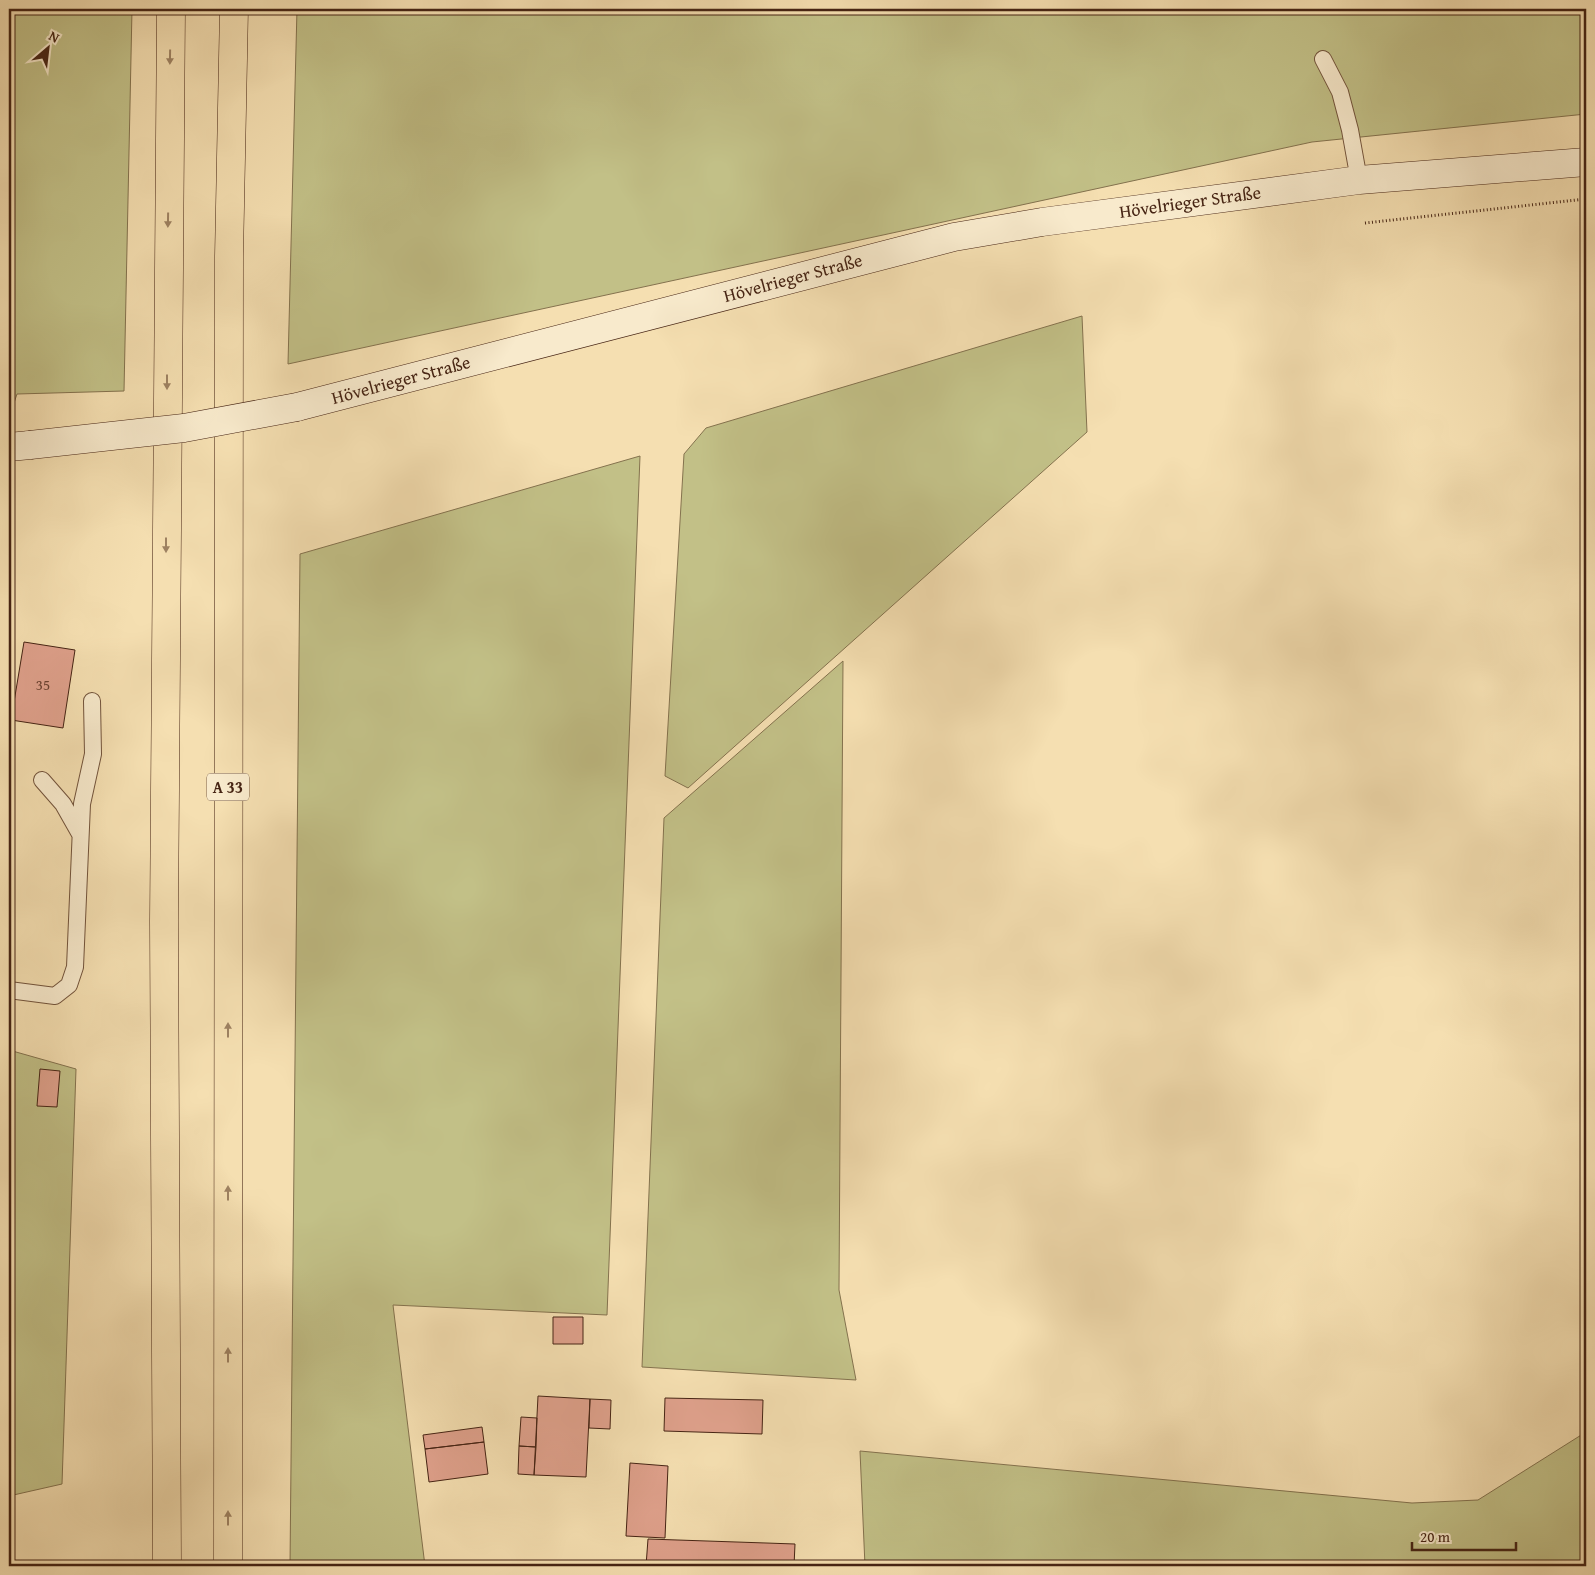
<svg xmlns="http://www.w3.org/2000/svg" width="1595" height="1575" font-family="'Gentium Book Plus',serif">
	<rect width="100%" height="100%" fill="#f5dfb1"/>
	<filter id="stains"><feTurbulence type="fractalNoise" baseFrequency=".004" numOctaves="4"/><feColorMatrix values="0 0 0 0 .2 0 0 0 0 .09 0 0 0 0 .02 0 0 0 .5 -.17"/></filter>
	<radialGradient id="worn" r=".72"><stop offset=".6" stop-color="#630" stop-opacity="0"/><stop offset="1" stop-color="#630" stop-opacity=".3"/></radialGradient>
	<path fill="#c2c087" stroke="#84724e" d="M9 9H132L124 391 17 394 13 406 9 407Z
		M297 9H1586V114L1312 142 288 364Z
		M1082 316 1087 432 688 788 665 776 684 454 706 428Z
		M640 456 607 1315 393 1305 425 1566H290L300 554Z
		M843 661 839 1290 856 1380 642 1367 664 818Z
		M9 1050 76 1069 62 1484 9 1496Z
		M1586 1432V1566H865L860 1451 1412 1503 1478 1500Z"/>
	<path fill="#dfa18c" stroke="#462414" d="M24 642 75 650 63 728 11 720Z
		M40 1069 60 1071 57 1107 37 1106Z
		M553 1317H583V1344H553Z
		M538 1396 590 1399 586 1477 534 1475Z
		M665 1398 763 1400 762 1434 664 1431Z
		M590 1399 611 1400 610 1429 589 1428Z
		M521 1417 537 1418 536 1447 519 1446Z
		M482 1427 484 1442 425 1449 423 1435Z
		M484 1442 488 1474 429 1482 425 1449Z
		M519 1446 536 1447 534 1475 518 1474Z
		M630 1463 668 1466 665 1538 626 1536Z
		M648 1539 795 1544 794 1566H646Z"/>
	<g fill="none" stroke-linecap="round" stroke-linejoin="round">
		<defs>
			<path id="lane" d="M1323 59 1340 92 1350 130 1359 180
				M42 780 63 804 80 834
				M9 990 55 996 69 985 75 967 82 804 93 754 92 701"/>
			<path id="secondary" d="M297 407 954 237 1042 222 1359 180 1586 162
				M9 447 30 445"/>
			<path id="highway" d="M167 1566 164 921 171 9
				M228 1566 229 256 234 9"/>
		</defs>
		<use href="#lane" stroke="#72533b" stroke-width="18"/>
		<use href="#secondary" stroke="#462414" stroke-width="29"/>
		<use href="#highway" stroke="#462414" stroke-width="29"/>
		<path stroke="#462414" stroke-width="3" stroke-dasharray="1 2.5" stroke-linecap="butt" d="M1584 198 1586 206
			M1365 223 1586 199"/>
		<use href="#lane" stroke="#f8eacc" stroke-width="16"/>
		<use href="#secondary" stroke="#f8eacc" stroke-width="28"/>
		<use href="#highway" stroke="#f5dfb1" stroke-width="28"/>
		<defs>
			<path id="secondary-bridge" d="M30 445 184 428 297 407"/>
		</defs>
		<use href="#secondary-bridge" stroke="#462414" stroke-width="29" stroke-linecap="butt"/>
		<use href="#secondary-bridge" stroke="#f8eacc" stroke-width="28"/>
	</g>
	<defs><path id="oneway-solid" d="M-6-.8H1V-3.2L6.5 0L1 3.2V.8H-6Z" transform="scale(1.25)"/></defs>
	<g fill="#9e8262">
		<use href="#oneway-solid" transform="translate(170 57) rotate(91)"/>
		<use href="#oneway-solid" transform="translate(168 220) rotate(91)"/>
		<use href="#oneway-solid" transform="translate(167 382) rotate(90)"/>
		<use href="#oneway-solid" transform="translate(166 545) rotate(90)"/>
		<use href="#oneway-solid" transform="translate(228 1030) rotate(-90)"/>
		<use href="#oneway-solid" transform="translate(228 1193) rotate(-90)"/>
		<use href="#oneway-solid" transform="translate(228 1355) rotate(-90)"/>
		<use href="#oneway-solid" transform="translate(228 1518) rotate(-90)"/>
	</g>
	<g text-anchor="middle" stroke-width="4" stroke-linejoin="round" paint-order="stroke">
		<g font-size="15" fill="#6c4332">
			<text x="43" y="690">35</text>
		</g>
		<rect fill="#f8eacc" stroke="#7b5f4b" stroke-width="1" x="207" y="773.5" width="42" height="27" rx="4"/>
		<g font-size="16" font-weight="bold" fill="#462414">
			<text x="228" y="793">A 33</text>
		</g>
		<g font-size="18" fill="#462414" stroke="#f8eacc">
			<text transform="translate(1190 202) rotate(-8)" y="6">Hövelrieger Straße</text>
			<text transform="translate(793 278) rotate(-15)" y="6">Hövelrieger Straße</text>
			<text transform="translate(401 380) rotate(-15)" y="6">Hövelrieger Straße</text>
		</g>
	</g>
	<rect width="1595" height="1575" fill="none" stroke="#f5dfb1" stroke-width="30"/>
	<rect x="10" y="10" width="1575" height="1555" fill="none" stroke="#462414" stroke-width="2.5"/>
	<rect x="15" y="15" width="1565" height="1545" fill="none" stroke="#462414"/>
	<g transform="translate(48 48) rotate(28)" stroke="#f8eacc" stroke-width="4" paint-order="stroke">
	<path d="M0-4L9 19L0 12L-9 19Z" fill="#462414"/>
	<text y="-8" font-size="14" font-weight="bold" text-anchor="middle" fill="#462414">N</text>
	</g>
	<path d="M1412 1542v8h104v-8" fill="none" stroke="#462414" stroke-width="2.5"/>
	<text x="1420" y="1542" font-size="15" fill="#462414" stroke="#f8eacc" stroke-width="4" paint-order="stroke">20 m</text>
	<rect width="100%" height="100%" filter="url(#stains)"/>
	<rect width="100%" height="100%" fill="url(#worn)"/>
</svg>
